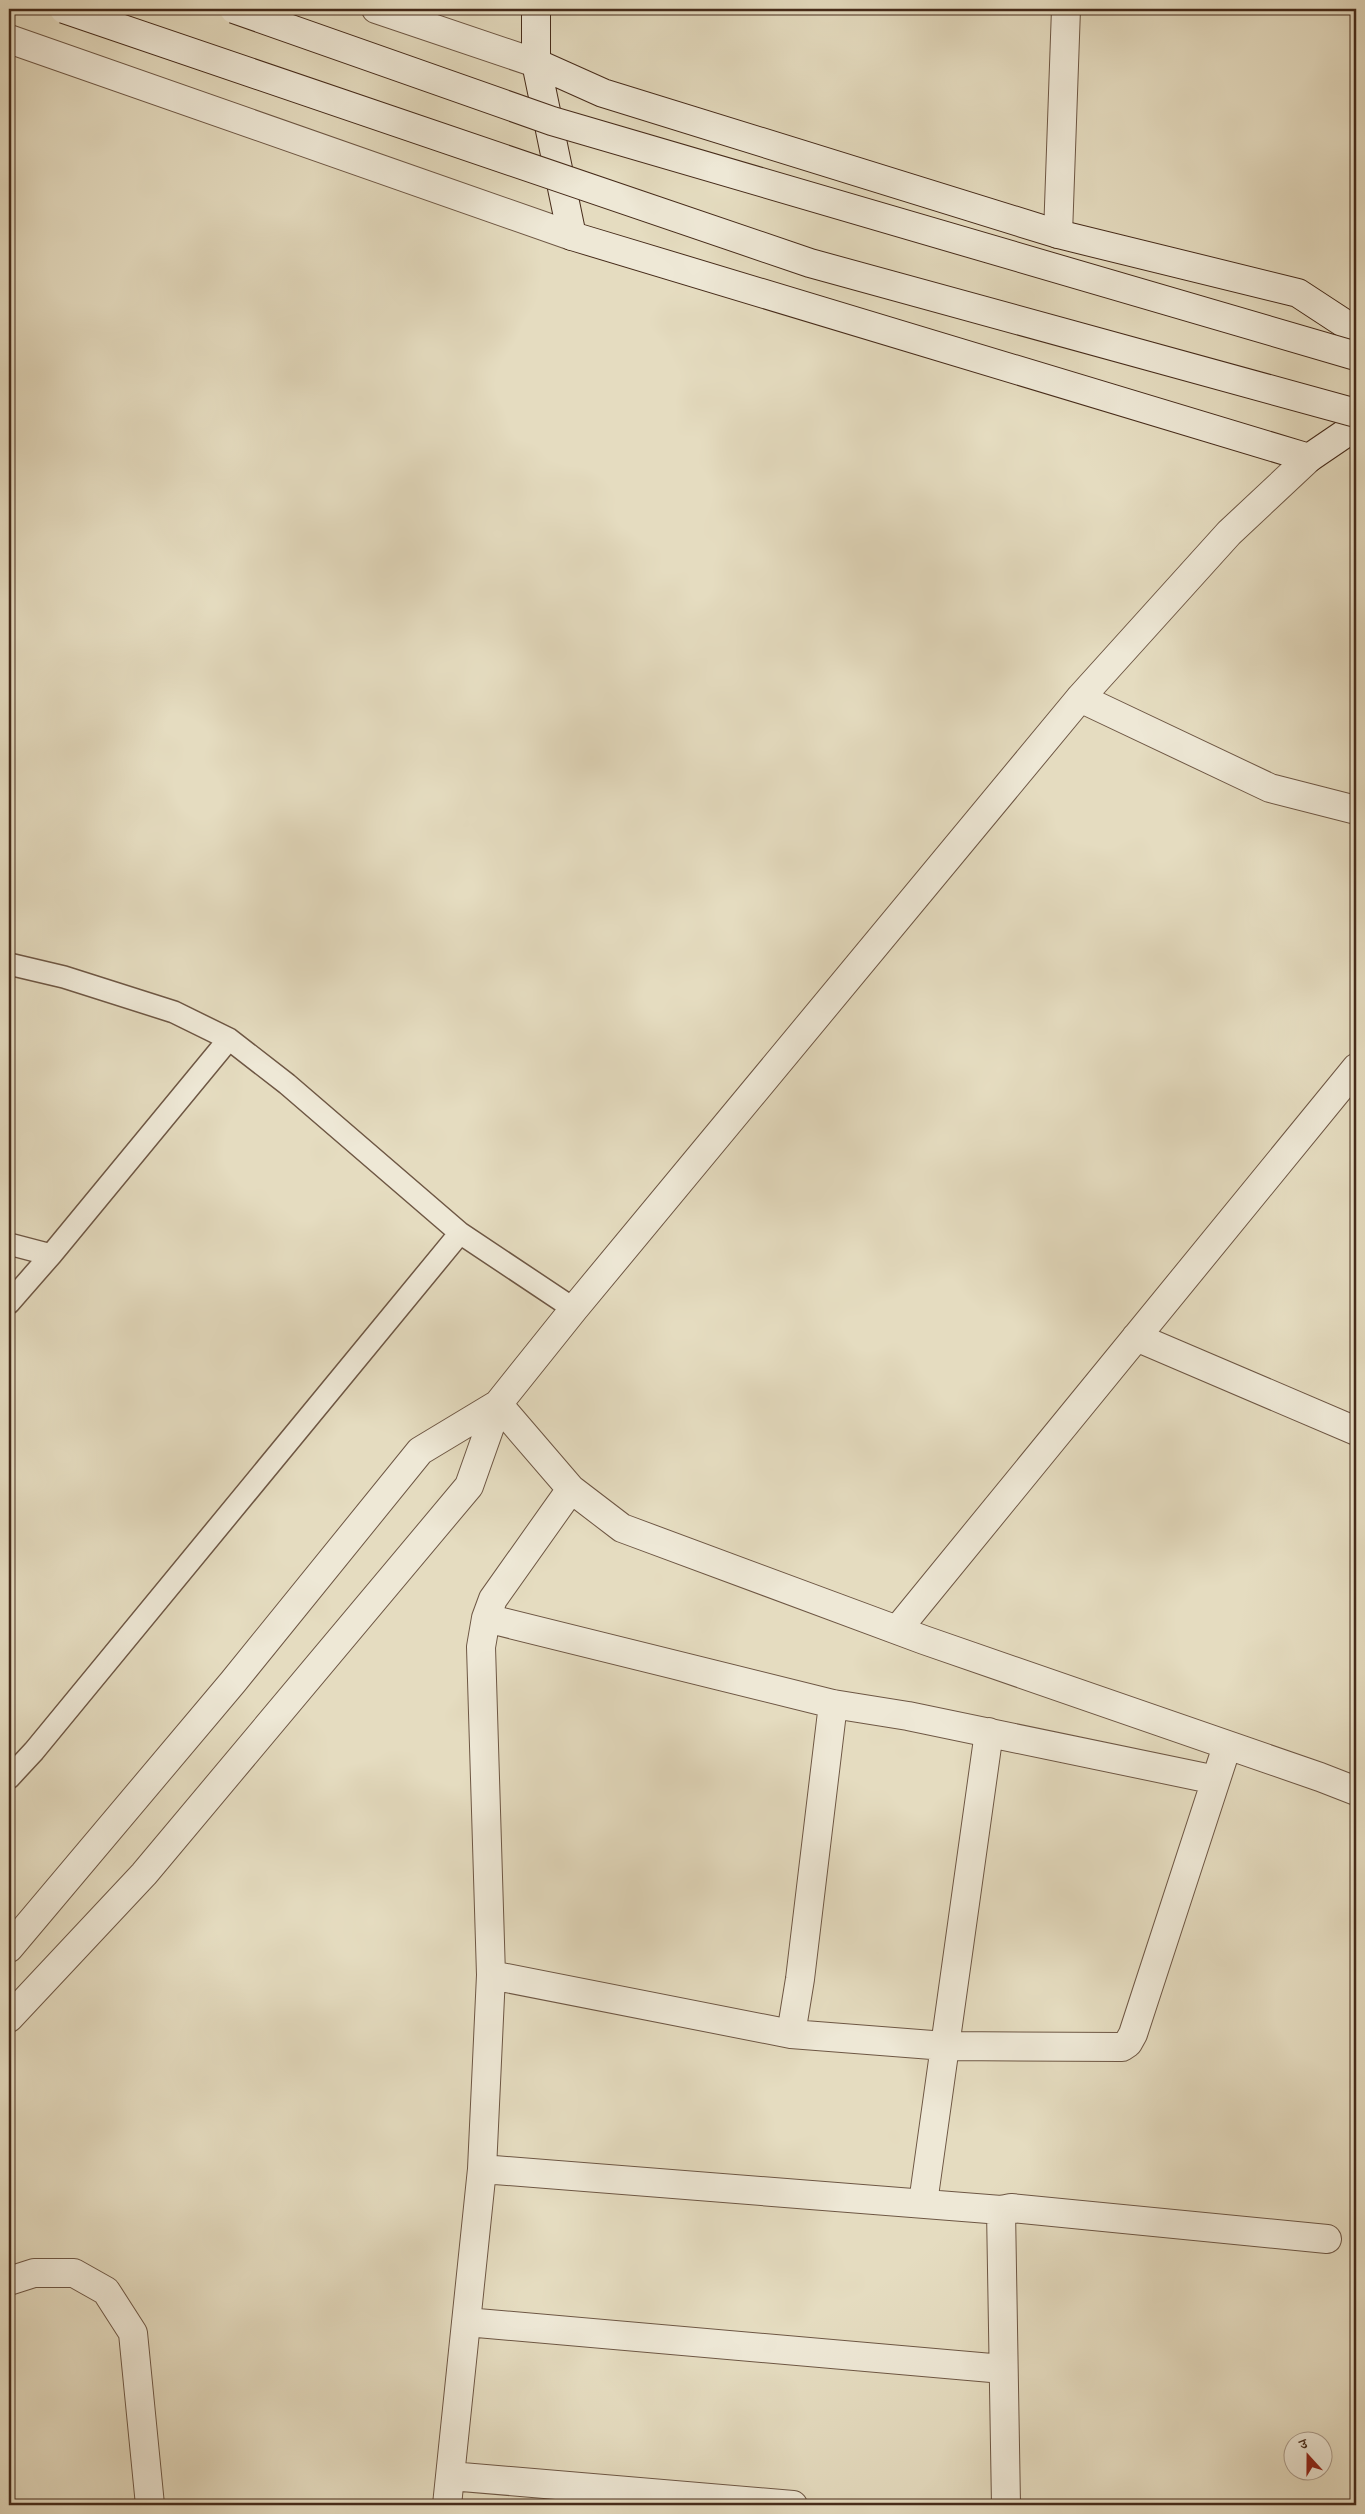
<svg xmlns="http://www.w3.org/2000/svg" width="1365" height="2514" font-family="'IM FELL DW Pica','Noto Serif Devanagari',serif">
	<rect width="100%" height="100%" fill="#e5dcc0"/>
	<filter id="stains"><feTurbulence type="fractalNoise" baseFrequency=".004" numOctaves="4"/><feColorMatrix values="0 0 0 0 .2 0 0 0 0 .09 0 0 0 0 .02 0 0 0 .5 -.17"/></filter>
	<radialGradient id="worn" r=".72"><stop offset=".6" stop-color="#630" stop-opacity="0"/><stop offset="1" stop-color="#630" stop-opacity=".3"/></radialGradient>
	<g fill="none" stroke-linecap="round" stroke-linejoin="round">
		<defs>
			<path id="service" d="M9 964 64 977 174 1012 229 1039 287 1084 460 1233 574 1309
				M9 1244 51 1255
				M9 1303 51 1255 229 1039
				M9 1778 34 1751 460 1233"/>
			<path id="minor" d="M376 9 536 63
				M9 39 572 236
				M1058 234 1066 9
				M1080 698 1270 788 1356 810
				M1136 1337 1356 1431
				M498 1404 571 1489 622 1528 924 1640 1320 1777 1356 1791
				M486 1618 833 1704 908 1716 1216 1780
				M897 1630 1356 1068
				M9 1948 233 1682 420 1451 498 1404
				M491 1975 791 2034 945 2046 1122 2047 1128 2043 1133 2034 1227 1746
				M9 2018 144 1874 469 1486 498 1404 574 1309 1080 698 1229 533 1309 458
				M791 2034 800 1979 833 1704
				M482 2169 1001 2210
				M923 2203 989 1732
				M9 2281 34 2273H74L106 2291 133 2333 150 2505
				M466 2322 1003 2369
				M450 2476 793 2505
				M447 2505 482 2169 491 1975 481 1647 486 1618 493 1599 571 1489
				M1006 2505 1001 2210 1011 2208 1327 2239"/>
			<path id="secondary" d="M536 9V63L572 236 1309 458 1356 426
				M536 63 603 93 1058 234 1298 293 1356 331"/>
		</defs>
		<use href="#service" stroke="#6e5744" stroke-width="24"/>
		<use href="#minor" stroke="#6e5744" stroke-width="30"/>
		<use href="#secondary" stroke="#462b1a" stroke-width="30"/>
		<use href="#service" stroke="#eee8d6" stroke-width="21"/>
		<use href="#minor" stroke="#eee8d6" stroke-width="28"/>
		<use href="#secondary" stroke="#eee8d6" stroke-width="28"/>
		<defs>
			<path id="secondary-bridge" d="M64 9 810 263 1356 413
				M234 9 552 121 1356 356"/>
		</defs>
		<use href="#secondary-bridge" stroke="#462b1a" stroke-width="30" stroke-linecap="butt"/>
		<use href="#secondary-bridge" stroke="#eee8d6" stroke-width="28"/>
	</g>
	<rect width="1365" height="2514" fill="none" stroke="#e5dcc0" stroke-width="30"/>
	<rect x="10" y="10" width="1345" height="2494" fill="none" stroke="#462b1a" stroke-width="2.5"/>
	<rect x="15" y="15" width="1335" height="2484" fill="none" stroke="#462b1a"/>
	<g transform="translate(1308 2456) rotate(339)"><circle r="24" fill="#eee8d6" stroke="#ab9c8b"/>
	<path d="M0-4L9 19L0 12L-9 19Z" fill="#8f2418"/>
	<text y="-8" font-size="14" font-weight="bold" text-anchor="middle" fill="#462b1a">उ</text>
	</g>
	<rect width="100%" height="100%" filter="url(#stains)"/>
	<rect width="100%" height="100%" fill="url(#worn)"/>
</svg>
